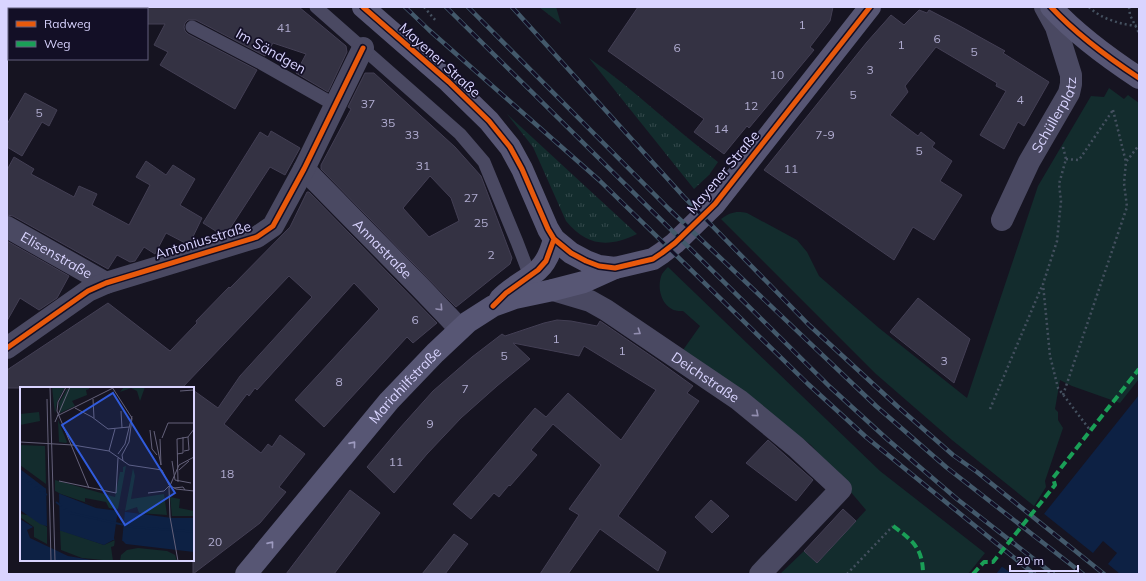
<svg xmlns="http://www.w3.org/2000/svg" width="1146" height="581" font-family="Mulish,sans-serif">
	<defs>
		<pattern id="grass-tufts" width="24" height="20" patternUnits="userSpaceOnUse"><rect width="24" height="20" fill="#132c2d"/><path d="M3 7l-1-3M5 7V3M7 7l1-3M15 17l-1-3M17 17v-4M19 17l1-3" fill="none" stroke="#354a4c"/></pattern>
	</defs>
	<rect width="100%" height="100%" fill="#161421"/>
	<path fill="url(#grass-tufts)" d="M539 7H556L561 24Z
		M589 58C635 90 674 129 718 162L709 175 694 189Z
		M507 114 637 234C608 248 587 246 566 221L533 147Z"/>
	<path fill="#132c2d" d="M1109 88 1124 99 1128 95 1139 103V379L1120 403 1072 386 1060 380 1055 409 1058 412V420L1063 428 1045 481 1046 487 1034 506 952 440 876 374 721 219C731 212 736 211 747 213L797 240 807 252 819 276 879 328 967 398 1038 186 1091 96 1104 97Z
		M668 267 880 471 985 553 968 574H780L804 551 817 563 866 510 811 445 683 350 700 326 683 311C664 313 655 290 662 274 664 271 666 269 668 267Z"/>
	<path fill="#0d2144" d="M1139 395V574H996Z"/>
	<path fill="#161421" d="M1043 513 1093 553 1103 541 1117 553 1108 564 1120 574H1012L1000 565Z"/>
	<path fill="#343243" stroke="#433f54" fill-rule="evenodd" d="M147 7H299L346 46 347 52 328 92 296 73 306 54 273 43 265 56 196 20H188L185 23 184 27 185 31 188 34 257 70 235 109 160 65 168 52 154 45 165 24H147Z
		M638 7H833L830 21 810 47 814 50 749 128 747 126 724 154 694 132 704 119 608 51Z
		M919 10 927 13 929 10 958 25 1005 51 1003 53 1049 82 1024 126 1018 122 1004 149 980 135 1006 91 996 86 997 83 936 47 905 86 908 92 890 115 918 136 921 132 935 143 932 147 952 161 940 181 962 195 934 240 913 227 894 260 764 170 867 42 891 15 904 25Z
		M365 73H374L455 147 481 176 512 258 510 264 456 307 321 169V165L351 109 348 107ZM430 176 451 198 459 221 429 237 403 208Z
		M25 93 57 110 49 126 42 122 22 156 7 147V124Z
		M271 131 300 148 285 175 270 167 227 233 222 235 203 223 260 132 268 137Z
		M14 157 34 169 31 174 74 197 79 186 97 194 92 205 129 225 150 185 136 177 146 161 166 175 173 165 195 179 180 205 202 218 189 245 166 233 155 254 144 247 135 261 130 262 117 255 108 269 13 216 7 215V170Z
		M307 192H309L437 323 413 343 407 337 324 427 295 400 379 309 354 283 257 390 255 388 249 396 247 394 224 424 261 453 268 444 272 447 280 435 305 454 279 487 286 492 260 523 193 574V390L218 408 240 376 312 297 289 276 182 388H7V370L108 303 170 351 197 323 196 321 229 287 230 288 290 227Z
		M7 241 69 276 57 298 39 310 20 298 7 321Z
		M918 298 970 339 954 383 890 332Z
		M557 320 571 321 597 326 600 321 657 360 693 386 687 393 699 401 618 516 666 552 658 571 600 529 568 574H540L579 515 569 509 601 465 553 424 531 450 537 455 510 486 509 485 499 497 494 493 471 519 453 504 535 408 546 417 568 393 621 440 656 390 584 346 579 356 513 343 530 359 497 386 461 418 427 454 394 493 367 467 399 429 433 391 472 357 502 334 505 336 544 323Z
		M768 440 813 480 796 501 746 463Z
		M350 490 380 513 334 574H286Z
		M711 500 729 516 712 533 695 517Z
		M843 509 856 521 817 563 804 551Z
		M454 534 468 544 445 574H422Z"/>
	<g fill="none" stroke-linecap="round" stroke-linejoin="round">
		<path stroke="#44505f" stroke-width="2.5" stroke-dasharray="2 3" stroke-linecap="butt" d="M424 7 436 21
			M1089 7C1101 19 1122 25 1139 26
			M1129 7 1130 15 1139 33
			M1113 110 1126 162
			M1063 147 1066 159 1059 184 1061 201 1057 241 1043 284 1050 356 1058 388 1090 430
			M1066 159 1079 160 1113 110
			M1063 395 1127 207 1124 183 1126 162 1139 145
			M990 409 1042 286
			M847 574 893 526"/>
		<path stroke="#4a4962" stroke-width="13" d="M316 7 460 134 484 162 517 242 530 276
			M192 27 261 63 335 105"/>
		<g stroke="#4a4962" stroke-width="22">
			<path id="s1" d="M304 169 419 286 460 329"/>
			<path id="s2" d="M1002 220 1029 162 1069 93 1071 84V75L1056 27 1045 7"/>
			<path id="s3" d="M7 227 106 283"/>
			<path id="s4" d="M553 290 590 301 606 310 739 400 796 447 841 489 760 574"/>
			<path d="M7 348 88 291 106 283 257 237 273 226 304 169 363 48"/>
		</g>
		<g stroke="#575674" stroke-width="22">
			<path d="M363 7 449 82 489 121 510 147 522 169 548 229 554 239 571 253 586 261 599 266 615 268 653 259 662 253 675 243 715 204 870 7"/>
			<path d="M1051 7C1077 35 1107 57 1139 78"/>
			<path d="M500 299C511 287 526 281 538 270 547 262 551 251 554 239"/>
			<path id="s5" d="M246 574 389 401 435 353 468 322 493 306 515 298 553 290 584 282 615 268"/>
		</g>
		<defs>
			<path id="rail" d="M405 7 429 30 599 180 808 384 866 437 1034 574
				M446 7 830 387 887 439 957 499 1053 574
				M468 7 669 209 876 406 946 467 1083 574
				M512 7 684 197 809 325 897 406 953 455 977 472 1104 574"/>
		</defs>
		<use href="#rail" stroke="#43596b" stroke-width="4.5"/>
		<use href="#rail" stroke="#130f26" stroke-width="3" stroke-dasharray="9" stroke-linecap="butt"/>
		<path stroke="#1a9f57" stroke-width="4" stroke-dasharray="8 4" stroke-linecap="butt" d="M893 526C912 540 923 548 923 574
			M973 574 984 562H993L1055 485 1053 478 1139 369"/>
		<defs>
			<path id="cycleway" d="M363 7 449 82 489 121 510 147 522 169 548 229 554 239 571 253 586 261 599 266 615 268 653 259 662 253 675 243 715 204 870 7
				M1051 7C1077 35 1107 57 1139 78
				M493 306 506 293 538 270 546 261 554 239
				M7 348 88 291 106 283 257 237 273 226 304 169 363 48"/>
		</defs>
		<use href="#cycleway" stroke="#130f26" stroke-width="8"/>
		<use href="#cycleway" stroke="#e8590c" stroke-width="5"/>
	</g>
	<defs><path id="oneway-chevron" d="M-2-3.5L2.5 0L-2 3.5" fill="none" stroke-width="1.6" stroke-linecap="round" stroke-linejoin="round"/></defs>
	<g stroke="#928eb0">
		<use href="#oneway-chevron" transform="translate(440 308) rotate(47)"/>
		<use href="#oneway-chevron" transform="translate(638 332) rotate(34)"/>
		<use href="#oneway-chevron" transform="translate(756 414) rotate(40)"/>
	</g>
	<g stroke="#9e9bc0">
		<use href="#oneway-chevron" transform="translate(353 444) rotate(-51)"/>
		<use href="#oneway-chevron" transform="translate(271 544) rotate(-51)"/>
	</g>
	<g text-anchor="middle" stroke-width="3.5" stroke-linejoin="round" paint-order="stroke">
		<g font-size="12" fill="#b0acd0">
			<text x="802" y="29">1</text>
			<text x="284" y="32">41</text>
			<text x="937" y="43">6</text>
			<text x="901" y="49">1</text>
			<text x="677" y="52">6</text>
			<text x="974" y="56">5</text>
			<text x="870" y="74">3</text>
			<text x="777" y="79">10</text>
			<text x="853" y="99">5</text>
			<text x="1020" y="104">4</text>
			<text x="368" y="108">37</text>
			<text x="751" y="110">12</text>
			<text x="39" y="117">5</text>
			<text x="388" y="127">35</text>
			<text x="721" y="133">14</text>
			<text x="412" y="139">33</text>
			<text x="825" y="139">7-9</text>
			<text x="919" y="155">5</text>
			<text x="423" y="170">31</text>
			<text x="791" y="173">11</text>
			<text x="471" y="202">27</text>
			<text x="481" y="227">25</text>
			<text x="491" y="259">2</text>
			<text x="415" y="324">6</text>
			<text x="556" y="343">1</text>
			<text x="622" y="355">1</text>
			<text x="504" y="360">5</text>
			<text x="944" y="365">3</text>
			<text x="339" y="386">8</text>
			<text x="465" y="393">7</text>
			<text x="430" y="428">9</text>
			<text x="396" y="466">11</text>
			<text x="227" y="478">18</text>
			<text x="215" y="546">20</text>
		</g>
		<g font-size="14" fill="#d9d4ff" stroke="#130f26">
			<text transform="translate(271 51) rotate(29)" y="5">Im Sändgen</text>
			<text transform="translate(440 60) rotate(42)" y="5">Mayener Straße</text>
			<text dy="5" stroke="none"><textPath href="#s2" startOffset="118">Schüllerplatz</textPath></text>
			<text transform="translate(723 172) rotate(-50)" y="5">Mayener Straße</text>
			<text transform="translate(203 240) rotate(-17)" y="5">Antoniusstraße</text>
			<text dy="5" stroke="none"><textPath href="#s1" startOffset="112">Annastraße</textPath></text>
			<text dy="5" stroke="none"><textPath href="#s3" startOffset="57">Elisenstraße</textPath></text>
			<text dy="5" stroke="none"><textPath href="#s4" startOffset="177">Deichstraße</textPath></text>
			<text dy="5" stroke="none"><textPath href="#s5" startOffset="247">Mariahilfstraße</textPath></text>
		</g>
	</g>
	<g transform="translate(20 387)">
		<rect width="174" height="174" fill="#161421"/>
		<path d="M32 0H45L37 15 35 27ZM51 0H69V2L66 3 67 8 52 14 55 19 40 26 39 16 47 2ZM104 0H125L120 14 117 4 111 1 100 5ZM38 33 47 55 46 56 39 55Z" fill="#132c2d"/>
		<path d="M0 127 8 128 27 140V157L14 150V140L0 130ZM40 143 84 158 95 153 94 159 91 160 93 174 62 171 41 163ZM118 161 147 164 155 168 157 174H100L101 168 107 163Z" fill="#132c2d"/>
		<path d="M19 25 20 34 0 38V27ZM0 58 25 59 26 97 0 78ZM106 79 98 122 89 121 86 115 65 111V115L82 121 35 105V93L95 110 100 85H103V80ZM113 81 115 89 111 112 144 107 147 128 119 126 117 120 105 124ZM150 110 160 112 159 121 174 124V129H152Z" fill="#132c2d"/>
		<path d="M0 82 25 101 76 121 152 131H174V165L106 157 103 154 93 153 84 158 20 137 0 123ZM0 132 13 140 7 143 10 151 48 169 77 174H0Z" fill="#0d2144"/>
		<path d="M26 99 39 106 40 145 27 140ZM98 122 105 123 102 155H95L94 151Z" fill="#161421"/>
		<path fill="none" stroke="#0d2144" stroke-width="2" d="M0 89 27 108M36 115 51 126 113 140 151 143M155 143 174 145"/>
		<path fill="none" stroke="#64617a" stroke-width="1" d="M30 0 35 174M46 0 38 15 37 24 69 101M92 0 112 31 109 55 102 68 103 74M160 4 174 3M27 12 31 174M73 12 74 31M55 21 72 30 88 42 109 40M101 24 102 41M37 29 93 1M35 35 50 0M130 43 132 62 137 68M134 44 141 78M142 51 148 36H174M140 52 141 78M0 55 53 58 89 64 109 78 142 83 149 98M89 64 95 42M164 64 169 63 168 50 174 42M98 67 105 57 112 29M157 67 163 66V50M152 74 155 93 171 96M159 83 169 74M39 94 96 106 98 71M158 95 157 52 168 50M149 98 156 102 174 104M154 101 163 100 165 103M128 106 144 104 149 99M158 174 150 130 149 101 159 78 174 70"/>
		<path fill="#305bdc" fill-opacity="0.15" stroke="#305bdc" stroke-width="2" d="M93 6 155 106 105 138 42 38Z"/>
		<rect width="174" height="174" fill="none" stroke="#d9d4ff" stroke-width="2"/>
	</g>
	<rect width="1146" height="581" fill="none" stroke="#d9d4ff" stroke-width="16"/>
	<rect x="8" y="8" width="140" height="52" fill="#130f26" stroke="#625e7d"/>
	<rect x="16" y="21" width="20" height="6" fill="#e8590c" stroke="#625e7d"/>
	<text x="44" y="28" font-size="12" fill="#d9d4ff">Radweg</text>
	<rect x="16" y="41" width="20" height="6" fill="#1a9f57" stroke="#625e7d"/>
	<text x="44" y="48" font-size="12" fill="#d9d4ff">Weg</text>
	<path d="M1010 565v6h68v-6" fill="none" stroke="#d9d4ff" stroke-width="2"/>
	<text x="1016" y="565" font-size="12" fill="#d9d4ff" stroke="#130f26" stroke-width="3" paint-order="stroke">20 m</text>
</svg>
